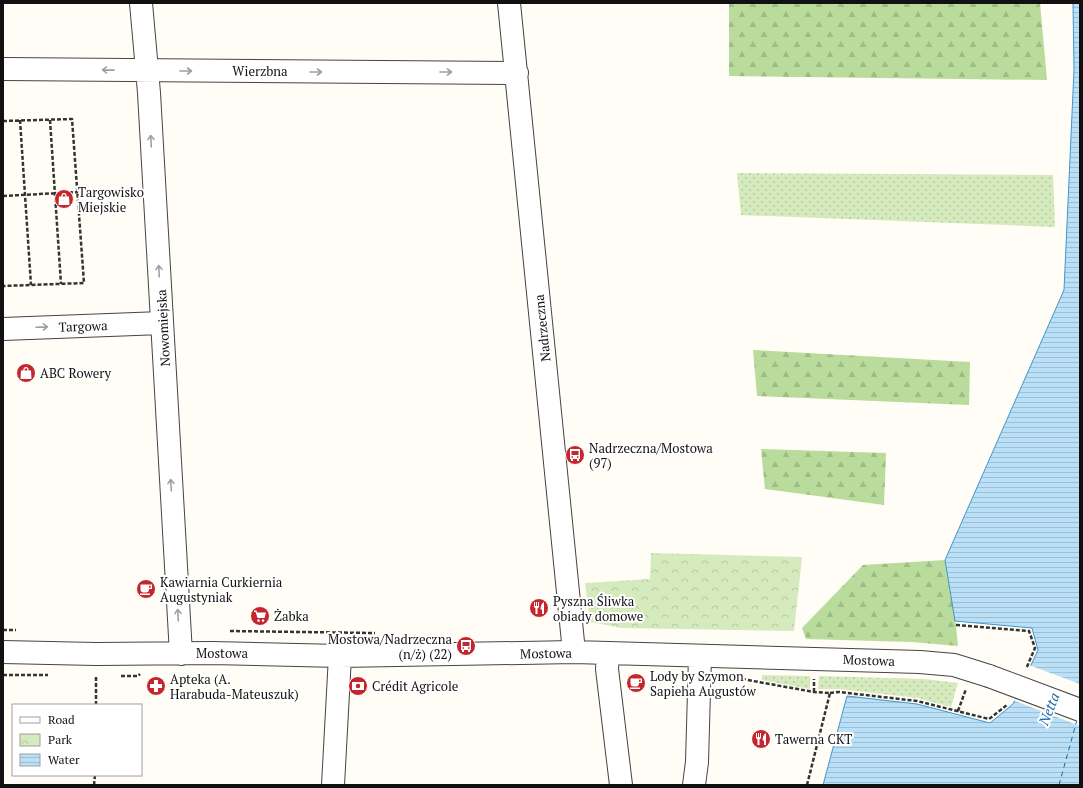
<svg xmlns="http://www.w3.org/2000/svg" width="1083" height="788" font-family="'PT Serif',serif">
	<defs>
		<pattern id="grass-dots" width="8" height="8" patternUnits="userSpaceOnUse"><rect width="8" height="8" fill="#d5ebbd"/><path d="M2 2h.1M6 6h.1" fill="none" stroke="#b6c8a1" stroke-width="1.8" stroke-linecap="round"/></pattern>
		<pattern id="forest-firs" width="22" height="20" patternUnits="userSpaceOnUse"><rect width="22" height="20" fill="#b9dc9c"/><path d="M5 1l3.5 6h-7zM16 11l3.5 6h-7z" fill="#9ebc85"/></pattern>
		<pattern id="park-crowns" width="20" height="18" patternUnits="userSpaceOnUse"><rect width="20" height="18" fill="#d5ebbd"/><path d="M2 6a3 3 0 1 1 6 0M12 15a3 3 0 1 1 6 0" fill="none" stroke="#b6c8a1"/></pattern>
		<pattern id="water-rules" width="6" height="5" patternUnits="userSpaceOnUse"><rect width="6" height="5" fill="#b9e0f7"/><path d="M0 2.5h6" fill="none" stroke="#9ebfd3"/></pattern>
	</defs>
	<rect width="100%" height="100%" fill="#fffdf5"/>
	<path fill="url(#grass-dots)" d="M737 173 1053 175 1055 227 741 215Z
		M762 675 810 676V689L762 680Z
		M819 676 924 679 958 683 951 707 917 698 840 689H818Z"/>
	<path fill="url(#forest-firs)" d="M729 3H1040L1047 80 729 76Z
		M753 350 970 362 969 405 757 396Z
		M761 449 886 453 884 505 765 489Z
		M945 560 956 625 958 646 912 642 806 639 802 628 863 565Z"/>
	<path fill="url(#park-crowns)" d="M651 553 802 557 794 631 622 628 590 622 585 583 650 579Z"/>
	<path fill="url(#water-rules)" stroke="#3f96cf" d="M1073 3H1080V785H823L847 696 917 704 990 723 1013 704 1038 650 1032 628 955 621 945 560 1064 290 1074 70Z"/>
	<path fill="#fffdf5" d="M1029 665 1080 684V726L1013 700Z"/>
	<g fill="none" stroke-linecap="round" stroke-linejoin="round">
		<path stroke="#1768a6" stroke-width="1" stroke-dasharray="5 4" stroke-linecap="butt" d="M1059 785 1077 720"/>
		<defs>
			<path id="minor" d="M141 3 149 93 181 654
				M509 3 574 652
				M3 69 517 73
				M3 329 162 323
				M3 652 96 654 212 653 340 656 574 652 920 662 954 665 989 676
				M608 653 607 669 621 785
				M333 785 340 656
				M694 785 697 762 700 656"/>
		</defs>
		<use href="#minor" stroke="#444" stroke-width="24"/>
		<path stroke="#333" stroke-width="2.5" stroke-dasharray="4 2" stroke-linecap="butt" d="M20 120 31 285
			M50 120 61 284
			M3 121 72 119 84 283 3 286
			M3 196 78 192
			M956 625 1029 631 1035 648 1026 669
			M3 630H16
			M230 631 375 633
			M3 675H48
			M121 676H138L140 674
			M742 679 814 692 830 693 807 785
			M814 692V679
			M830 693 839 692 917 701 989 719 1007 705
			M96 705V676
			M958 711 966 689
			M94 785 95 775"/>
		<use href="#minor" stroke="#fff" stroke-width="22"/>
		<defs>
			<path id="minor-bridge" d="M989 676 1080 710"/>
		</defs>
		<use href="#minor-bridge" stroke="#444" stroke-width="24" stroke-linecap="butt"/>
		<use href="#minor-bridge" stroke="#fff" stroke-width="22"/>
	</g>
	<defs><path id="oneway-shaft" d="M-6 0H5M1.5-3L5.5 0L1.5 3" fill="none" stroke-width="1.6" stroke-linecap="round" stroke-linejoin="round"/></defs>
	<g stroke="#a0a0a0">
		<use href="#oneway-shaft" transform="translate(108 70) rotate(-179)"/>
		<use href="#oneway-shaft" transform="translate(186 71)"/>
		<use href="#oneway-shaft" transform="translate(316 72)"/>
		<use href="#oneway-shaft" transform="translate(446 72)"/>
		<use href="#oneway-shaft" transform="translate(151 141) rotate(-93)"/>
		<use href="#oneway-shaft" transform="translate(159 271) rotate(-93)"/>
		<use href="#oneway-shaft" transform="translate(42 327) rotate(-2)"/>
		<use href="#oneway-shaft" transform="translate(171 485) rotate(-93)"/>
		<use href="#oneway-shaft" transform="translate(178 615) rotate(-93)"/>
	</g>
	<defs>
		<symbol id="shop-disc" viewBox="-11 -11 22 22"><circle r="9.5" fill="#c4262e" stroke="#fff"/><path d="M-5-2.5h2.3a2.7 3.5 0 0 1 5.4 0H5L5.5 6h-11ZM-1.5-2.5h3a1.5 2.3 0 0 0-3 0Z" fill="#fff"/></symbol>
		<symbol id="bus-disc" viewBox="-11 -11 22 22"><circle r="9.5" fill="#c4262e" stroke="#fff"/><path d="M-5-6H5V4H4V6H2V4H-2V6H-4V4H-5ZM-3.5-4V0h7V-4ZM-3.5 1.2v1.5H-2V1.2ZM2 1.2v1.5H3.5V1.2Z" fill="#fff"/></symbol>
		<symbol id="cafe-disc" viewBox="-11 -11 22 22"><circle r="9.5" fill="#c4262e" stroke="#fff"/><path d="M-5.5-4.5H6V0H3Q3 3.5 0 3.5H-2.5Q-5.5 3.5-5.5 0ZM3-3.2v2h1.7v-2ZM-6 4.5H4V6H-6Z" fill="#fff"/></symbol>
		<symbol id="restaurant-disc" viewBox="-11 -11 22 22"><circle r="9.5" fill="#c4262e" stroke="#fff"/><path d="M-5-6h1v4h1v-4h1v4h1v-4h1v5L-1.5 .5V6h-2V.5L-5-1ZM5-6V6H3V1.5H1.5Q1.5-4 5-6Z" fill="#fff"/></symbol>
		<symbol id="supermarket-disc" viewBox="-11 -11 22 22"><circle r="9.5" fill="#c4262e" stroke="#fff"/><path d="M-6-5.5h2.5l.6 2H6L4.5 2H-2.5L-4.4-4H-6ZM-1.5 3.2a1.3 1.3 0 1 0 .1 0ZM3 3.2a1.3 1.3 0 1 0 .1 0Z" fill="#fff"/></symbol>
		<symbol id="pharmacy-disc" viewBox="-11 -11 22 22"><circle r="9.5" fill="#c4262e" stroke="#fff"/><path d="M-2-6h4v4h4v4h-4v4h-4v-4h-4v-4h4Z" fill="#fff"/></symbol>
		<symbol id="bank-disc" viewBox="-11 -11 22 22"><circle r="9.5" fill="#c4262e" stroke="#fff"/><path d="M-6-4H6V4H-6ZM0-2.3a2.3 2.3 0 1 0 0 4.6a2.3 2.3 0 1 0 0-4.6Z" fill="#fff"/></symbol>
	</defs>
	<g fill-rule="evenodd">
		<use href="#shop-disc" x="53" y="188" width="22" height="22"/>
		<use href="#shop-disc" x="15" y="362" width="22" height="22"/>
		<use href="#bus-disc" x="564" y="444" width="22" height="22"/>
		<use href="#cafe-disc" x="135" y="578" width="22" height="22"/>
		<use href="#restaurant-disc" x="528" y="597" width="22" height="22"/>
		<use href="#supermarket-disc" x="249" y="605" width="22" height="22"/>
		<use href="#bus-disc" x="455" y="635" width="22" height="22"/>
		<use href="#cafe-disc" x="625" y="672" width="22" height="22"/>
		<use href="#pharmacy-disc" x="145" y="675" width="22" height="22"/>
		<use href="#bank-disc" x="347" y="675" width="22" height="22"/>
		<use href="#restaurant-disc" x="750" y="728" width="22" height="22"/>
	</g>
	<g text-anchor="middle" stroke-width="4" stroke-linejoin="round" paint-order="stroke">
		<g font-size="13" fill="#111" stroke="#fff">
			<text x="260" y="76">Wierzbna</text>
			<text transform="translate(83 326) rotate(-2)" y="5">Targowa</text>
			<text transform="translate(163 328) rotate(-93)" y="5">Nowomiejska</text>
			<text transform="translate(542 328) rotate(-96)" y="5">Nadrzeczna</text>
			<text x="222" y="658">Mostowa</text>
			<text transform="translate(546 653) rotate(-1)" y="5">Mostowa</text>
			<text transform="translate(869 660) rotate(2)" y="5">Mostowa</text>
		</g>
		<g font-size="13" fill="#111" stroke="#fff" text-anchor="start">
			<text x="78" y="197">Targowisko<tspan x="78" dy="15">Miejskie</tspan></text>
			<text x="40" y="378">ABC Rowery</text>
			<text x="589" y="453">Nadrzeczna/Mostowa<tspan x="589" dy="15">(97)</tspan></text>
			<text x="160" y="587">Kawiarnia Curkiernia<tspan x="160" dy="15">Augustyniak</tspan></text>
			<text x="553" y="606">Pyszna Śliwka<tspan x="553" dy="15">obiady domowe</tspan></text>
			<text x="274" y="621">Żabka</text>
			<text x="452" y="644" text-anchor="end">Mostowa/Nadrzeczna<tspan x="452" dy="15">(n/ż) (22)</tspan></text>
			<text x="650" y="681">Lody by Szymon<tspan x="650" dy="15">Sapieha Augustów</tspan></text>
			<text x="170" y="684">Apteka (A.<tspan x="170" dy="15">Harabuda-Mateuszuk)</tspan></text>
			<text x="372" y="691">Crédit Agricole</text>
			<text x="775" y="744">Tawerna CKT</text>
		</g>
		<g font-size="14" font-style="italic" fill="#1768a6" stroke="#fff">
			<text transform="translate(1049 709) rotate(-68)" y="5">Netta</text>
		</g>
	</g>
	<rect width="1083" height="788" fill="none" stroke="#111111" stroke-width="8"/>
	<rect x="12" y="704" width="130" height="72" fill="#ffffff" stroke="#a0a0a0"/>
	<rect x="20" y="717" width="20" height="6" fill="#ffffff" stroke="#a0a0a0"/>
	<text x="48" y="724" font-size="12" fill="#111111">Road</text>
	<rect x="20" y="734" width="20" height="12" fill="url(#park-crowns)" stroke="#a0a0a0"/>
	<text x="48" y="744" font-size="12" fill="#111111">Park</text>
	<rect x="20" y="754" width="20" height="12" fill="url(#water-rules)" stroke="#a0a0a0"/>
	<text x="48" y="764" font-size="12" fill="#111111">Water</text>
</svg>
